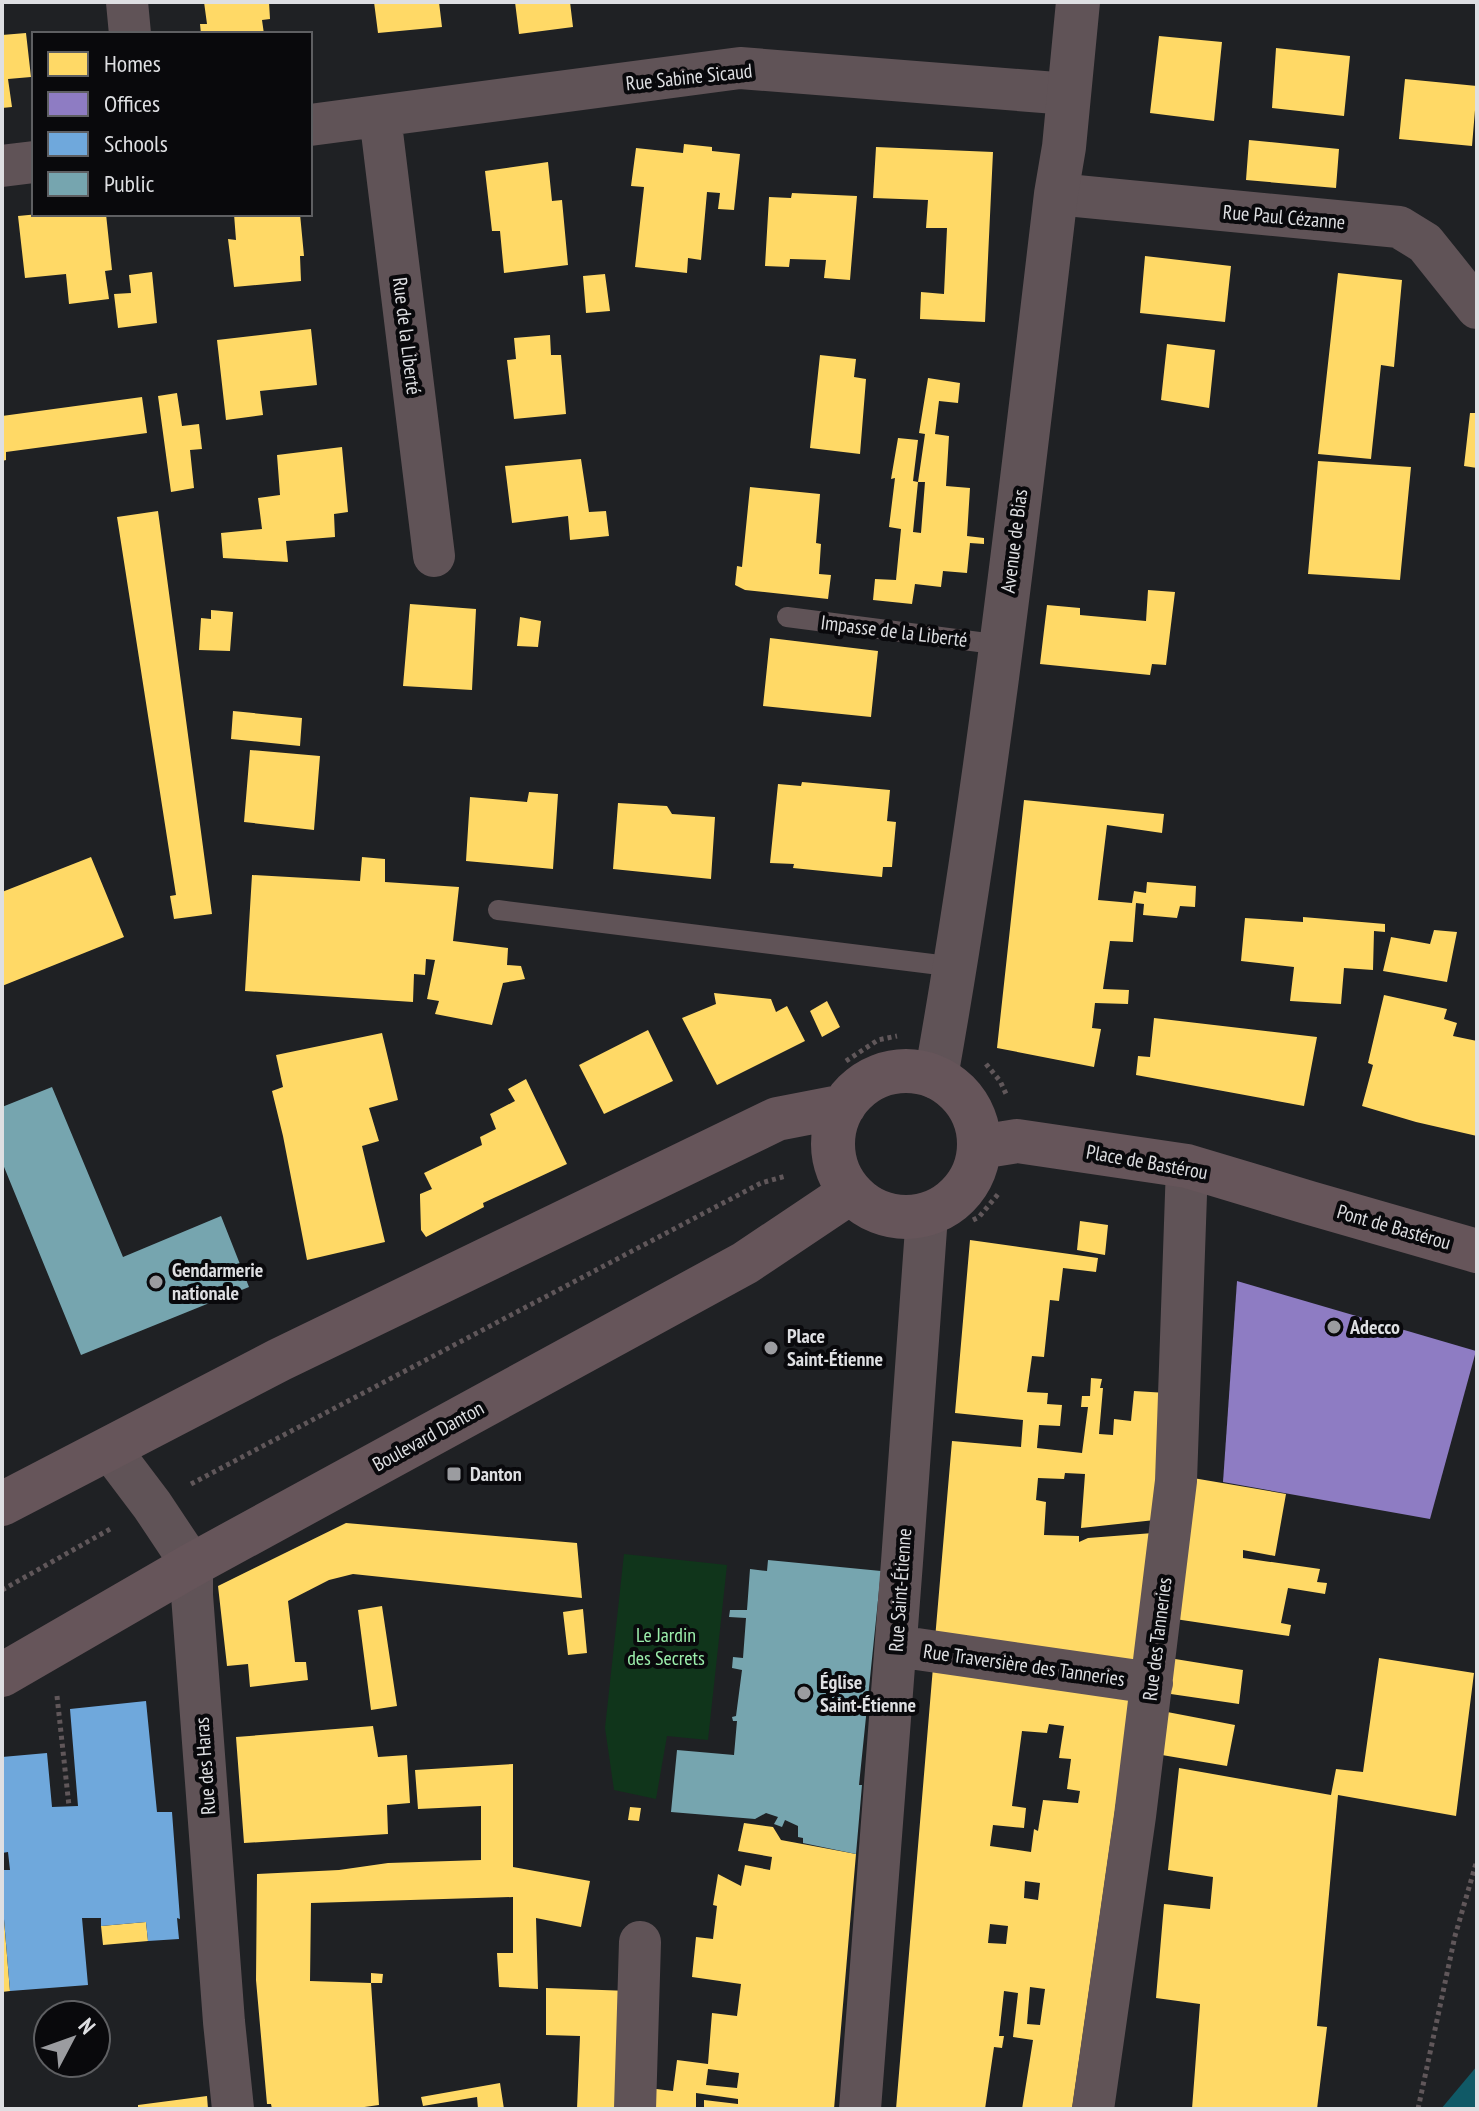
<svg xmlns="http://www.w3.org/2000/svg" width="1479" height="2111" font-family="'PT Sans Narrow',sans-serif">
	<rect width="100%" height="100%" fill="#1f2124"/>
	<path fill="#10351b" d="M624 1554 727 1565 708 1740 667 1736 656 1799 614 1790 605 1728Z"/>
	<path fill="#105966" d="M1477 2066V2109H1441Z"/>
	<path fill="#ffd966" fill-rule="evenodd" d="M204 2H269L270 19 262 20 264 34H201L200 24H207Z
		M374 2H439L442 27 378 33Z
		M515 2H570L573 27 519 34Z
		M26 33 31 77 8 79 12 107 2 108V35Z
		M1159 36 1222 42 1214 121 1150 113Z
		M1276 48 1350 56 1344 116 1272 108Z
		M1405 79 1477 86 1472 146 1399 139Z
		M1249 140 1339 149 1336 188 1246 180Z
		M684 144 712 147V151L740 154 734 210 718 209 720 193 707 192 701 260 688 258 687 273 635 267 644 187 631 186 636 148 683 153Z
		M876 147 993 152 985 322 920 319 921 292 944 294 947 228H926L928 200 873 198Z
		M548 162 552 201 562 200 568 265 504 273 500 231H492L485 171Z
		M792 193 857 196 850 280 824 278 826 260 790 259 789 267 765 266 769 197 791 198Z
		M39 214H106L112 270 105 271 109 299 69 304 66 274 25 278 18 216Z
		M234 214H300L304 256H300L301 281 234 287 228 239 236 240Z
		M1145 256 1231 266 1225 322 1140 313Z
		M152 272 157 323 118 328 114 294 131 293 129 275Z
		M1338 273 1402 280 1394 367 1381 365 1371 459 1318 454Z
		M605 274 610 311 586 313 583 276Z
		M311 329 317 385 260 391 263 415 226 420 217 340Z
		M550 335 551 355H561L566 414 514 419 507 360 516 359 514 338Z
		M1167 344 1215 350 1209 408 1161 400Z
		M820 355 856 359 854 377 866 379 860 454 810 448Z
		M928 378 960 383 958 403 939 401 935 434 949 436 946 486 970 488 967 536 984 538V544L970 543 967 573 943 571 941 587 915 584 912 604 873 600 875 579 896 580 901 529 889 527 895 478 891 479 898 438 918 440 913 481 918 482 913 532 921 533 925 482H918L925 434 919 433Z
		M177 393 182 426 199 424 202 449 190 450 194 488 171 492 158 396Z
		M142 397 147 433 6 452V460L2 461V416Z
		M1470 413H1477V468L1464 466Z
		M342 447 348 512 334 514 335 537 286 541 288 562 223 558 221 533 262 529 258 498 280 495 277 455Z
		M581 459 589 512 606 511 609 536 570 540 568 516 512 523 505 466Z
		M1318 461 1411 467 1400 580 1308 574Z
		M750 487 820 494 816 543 821 544 819 574 831 575 828 599 745 590 735 585 737 566 742 567Z
		M158 511 212 914 174 919 170 896 176 895 117 517Z
		M1148 590 1175 592 1166 665 1152 664 1150 675 1040 664 1047 605 1080 608V615L1146 621Z
		M410 604 476 609 472 690 403 686Z
		M211 610 233 612 230 651 199 650 201 618 211 619Z
		M520 617 541 621 538 647 517 646Z
		M770 638 878 651 871 717 763 706Z
		M233 711 302 718 300 746 231 739Z
		M250 750 320 756 314 830 244 822Z
		M802 782 890 790 887 821 896 822 892 867H883L882 877 793 868 794 864 770 863 778 784 801 786Z
		M529 792 558 794 553 869 466 861 470 797 527 802Z
		M1024 800 1164 814 1162 833 1107 825 1098 900 1132 903 1134 891 1146 893 1147 882 1196 886 1195 907 1180 906 1177 918 1143 915 1144 904 1136 903 1133 942 1110 941 1103 989 1129 990 1128 1004 1095 1003 1092 1028 1101 1029 1094 1067 997 1048Z
		M618 803 667 806 672 814 715 817 711 879 613 869Z
		M91 857 124 937 2 986V892Z
		M362 857 385 859V882L459 887 453 941 508 948 507 965 521 966 525 979 503 983 492 1025 435 1014 439 1001 427 999 435 960 426 959 425 975 414 974 413 1002 245 991 252 875 360 881Z
		M1303 917 1385 924V932L1374 931 1373 970 1344 968 1341 1004 1290 1001 1294 967 1241 961 1245 918 1303 922Z
		M1434 930 1457 932 1447 982 1383 971 1391 937 1430 944Z
		M714 993 771 999 776 1012 787 1006 805 1041 717 1085 682 1018 716 1004Z
		M1384 995 1447 1009 1444 1019 1457 1023 1453 1036 1477 1041V1136L1416 1122 1362 1106 1373 1065 1368 1063Z
		M827 1001 840 1027 822 1037 810 1011Z
		M1154 1018 1317 1037 1304 1106 1136 1075 1138 1056 1150 1057Z
		M648 1030 673 1081 604 1114 579 1065Z
		M382 1033 398 1100 369 1108 379 1141 362 1146 385 1242 307 1260 283 1136 272 1091 283 1087 276 1055Z
		M526 1079 567 1164 483 1203 484 1207 426 1237 421 1230 420 1197V1194L432 1189 424 1173 482 1145 480 1137 496 1129 490 1114 515 1101 508 1089Z
		M1080 1221 1108 1225 1105 1255 1077 1250Z
		M970 1240 1098 1258 1096 1272 1063 1268 1059 1301 1050 1300 1044 1357 1032 1356 1027 1392 1048 1393 1047 1404 1062 1405 1060 1426 1039 1425 1037 1448 1082 1453 1088 1407H1081L1082 1396H1090L1091 1378 1102 1379 1100 1388H1103L1099 1434 1113 1435 1114 1419 1131 1421 1134 1391 1167 1393 1155 1520 1081 1528 1085 1474 1065 1473 1064 1479 1038 1478 1036 1500 1046 1502 1044 1535 1079 1536V1542L1088 1538 1153 1533 1136 1665 935 1639 952 1441 1021 1447 1023 1420 955 1413Z
		M1193 1478 1286 1494 1275 1556 1243 1550V1558L1320 1569 1317 1582 1327 1583 1325 1594 1288 1588 1281 1623 1291 1625 1289 1636 1175 1619Z
		M346 1523 577 1543 582 1598 353 1574 329 1580 288 1601 295 1662H306L308 1680 250 1687 248 1664 227 1666 218 1586Z
		M382 1606 397 1706 371 1710 358 1610Z
		M583 1609 587 1653 568 1655 563 1612Z
		M1169 1658 1243 1670 1239 1704 1164 1693Z
		M1379 1658 1474 1673 1456 1816 1338 1795 1317 2026 1327 2027 1317 2109H1192L1200 2004 1156 1998 1164 1904 1210 1909 1213 1877 1168 1870 1179 1768 1331 1795 1336 1769 1363 1772Z
		M933 1667 1132 1692 1072 2109H1022L1033 2040 1013 2037 1018 1993 1004 1991 999 2036H1004L1002 2048 994 2047 985 2109H896ZM1049 1724 1064 1726 1059 1758 1071 1759 1067 1789 1080 1791 1078 1803 1043 1800 1038 1831 1034 1829 1031 1852 990 1846 993 1825 1024 1828 1026 1808 1012 1806 1022 1731 1047 1733ZM1025 1881 1040 1883 1038 1900 1024 1898ZM990 1924 1008 1926 1006 1944 988 1943ZM1030 1987 1045 1989 1040 2025 1027 2024Z
		M1162 1711 1235 1725 1227 1766 1156 1754Z
		M373 1726 378 1757 407 1755 410 1803 387 1805 388 1834 244 1843 236 1737Z
		M513 1764V1867L590 1881 581 1927 536 1918 538 1989 499 1987 497 1953H513V1897L311 1903 310 1981 371 1983V1973L383 1974 382 1983H371L379 2105 350 2109H272L271 2104H267L256 1980 257 1874 339 1870 388 1863 481 1860V1806L418 1809 415 1770Z
		M630 1807 641 1808 639 1821 628 1820Z
		M744 1823 773 1827 781 1840 856 1854 834 2109H704V2100L738 2104V2099L696 2093V2109H647L648 2088 673 2091 677 2060 708 2064 712 2013 737 2016 741 1984 692 1977 696 1937 713 1939 717 1906 713 1905 718 1874 741 1886 745 1865 770 1870 772 1857 738 1851ZM708 2069 739 2073 737 2088 706 2085Z
		M2 1920H4L10 1991 2 1992Z
		M146 1922 148 1941 103 1945 101 1926Z
		M546 1988 630 1991 627 2109H577L580 2036 546 2035Z
		M500 2083 504 2109H478L477 2097 423 2106 421 2097Z
		M207 2096 208 2109H138V2105Z"/>
	<path fill="#8e7cc3" d="M1237 1281 1476 1351 1430 1519 1223 1482Z"/>
	<path fill="#6fa8dc" d="M146 1701 157 1812H172L180 1919 177 1918 179 1939 148 1941 146 1922 101 1926V1918H82L88 1985 10 1991 2 1895V1870H10L8 1852 2 1853V1757L47 1753 52 1807 78 1806 70 1709Z"/>
	<path fill="#76a5af" d="M52 1087 123 1257 221 1216 249 1287 81 1355 2 1162V1107Z
		M768 1560 881 1571 859 1785H862L856 1854 803 1843V1838L798 1837V1826L785 1820 782 1827 774 1824 778 1817 766 1813 755 1819 671 1812 677 1750 734 1755 737 1721H733L732 1717 736 1716 742 1670 732 1668 733 1657 743 1658 746 1618 729 1617 730 1610H747L750 1569 767 1571Z"/>
	<g fill="none" stroke-linecap="round" stroke-linejoin="round">
		<path stroke="#60575a" stroke-width="5" stroke-dasharray="4 4" stroke-linecap="butt" d="M846 1061 878 1040 897 1036
			M986 1064 1000 1081 1007 1096
			M973 1220 979 1217 999 1193
			M191 1484 761 1183 786 1176
			M2 1590 112 1528
			M57 1696 69 1806
			M1418 2109 1455 1936 1477 1860"/>
		<path stroke="#605357" stroke-width="20" d="M787 617 1002 645
			M498 910 956 967"/>
		<path stroke="#605357" stroke-width="42" d="M127 2 130 34
			M380 116 434 556
			M310 125 740 68 1069 94
			M2 166 34 162
			M1056 194 1399 227 1425 243 1477 308
			M109 1448 152 1505 192 1565V1595L224 2022 233 2109
			M896 1646 1152 1683
			M635 2109 640 1942
			M860 2109 902 1562 927 1215
			M1093 2109 1135 1816 1176 1481 1187 1166"/>
		<path stroke="#605357" stroke-width="44" d="M936 1077C988 785 1021 489 1056 194L1064 147 1078 2"/>
		<path stroke="#66555a" stroke-width="44" d="M833 1144a73 73 0 1 1 146 0a73 73 0 1 1-146 0Z
			M980 1147 1017 1141 1187 1166 1310 1203 1477 1251
			M2 1504 279 1360 777 1119 844 1106
			M2 1675 192 1565 745 1263 851 1192"/>
	</g>
	<g fill="#9b9ca0" stroke="#09090c" stroke-width="3">
		<circle cx="156" cy="1282" r="8"/>
		<circle cx="1334" cy="1327" r="8"/>
		<circle cx="771" cy="1348" r="8"/>
		<rect x="446" y="1466" width="16" height="16" rx="4"/>
		<circle cx="804" cy="1693" r="8"/>
	</g>
	<g text-anchor="middle" stroke-width="8" stroke-linejoin="round" paint-order="stroke">
		<g font-size="20" fill="#dedfe2" stroke="#09090c">
			<text transform="translate(689 77) rotate(-6)" y="7">Rue Sabine Sicaud</text>
			<text transform="translate(1284 217) rotate(5)" y="7">Rue Paul Cézanne</text>
			<text transform="translate(407 336) rotate(83)" y="7">Rue de la Liberté</text>
			<text transform="translate(1014 541) rotate(-83)" y="7">Avenue de Bias</text>
			<text transform="translate(894 631) rotate(7)" y="7">Impasse de la Liberté</text>
			<text transform="translate(1147 1162) rotate(10)" y="7">Place de Bastérou</text>
			<text transform="translate(1394 1227) rotate(16)" y="7">Pont de Bastérou</text>
			<text transform="translate(428 1436) rotate(-29)" y="7">Boulevard Danton</text>
			<text transform="translate(900 1590) rotate(-86)" y="7">Rue Saint-Étienne</text>
			<text transform="translate(1157 1639) rotate(-83)" y="7">Rue des Tanneries</text>
			<text transform="translate(1024 1665) rotate(8)" y="7">Rue Traversière des Tanneries</text>
			<text transform="translate(205 1766) rotate(-94)" y="7">Rue des Haras</text>
		</g>
		<g font-size="20" font-weight="bold" fill="#dedfe2" stroke="#09090c" text-anchor="start">
			<text x="172" y="1277">Gendarmerie<tspan x="172" dy="23">nationale</tspan></text>
			<text x="1350" y="1334">Adecco</text>
			<text x="787" y="1343">Place<tspan x="787" dy="23">Saint-Étienne</tspan></text>
			<text x="470" y="1481">Danton</text>
			<text x="820" y="1689">Église<tspan x="820" dy="23">Saint-Étienne</tspan></text>
		</g>
		<g font-size="20" fill="#9bedab" stroke="#09090c">
			<text x="666" y="1642">Le Jardin<tspan x="666" dy="23">des Secrets</tspan></text>
		</g>
	</g>
	<rect width="1479" height="2111" fill="none" stroke="#dedfe2" stroke-width="8"/>
	<rect x="32" y="32" width="280" height="184" fill="#09090c" stroke="#5e5f62" stroke-width="2"/>
	<rect x="48" y="52" width="40" height="24" fill="#ffd966" stroke="#5e5f62" stroke-width="2"/>
	<text x="104" y="72" font-size="24" fill="#dedfe2">Homes</text>
	<rect x="48" y="92" width="40" height="24" fill="#8e7cc3" stroke="#5e5f62" stroke-width="2"/>
	<text x="104" y="112" font-size="24" fill="#dedfe2">Offices</text>
	<rect x="48" y="132" width="40" height="24" fill="#6fa8dc" stroke="#5e5f62" stroke-width="2"/>
	<text x="104" y="152" font-size="24" fill="#dedfe2">Schools</text>
	<rect x="48" y="172" width="40" height="24" fill="#76a5af" stroke="#5e5f62" stroke-width="2"/>
	<text x="104" y="192" font-size="24" fill="#dedfe2">Public</text>
	<g transform="translate(72 2039) rotate(49)"><circle r="38" fill="#09090c" stroke="#5e5f62" stroke-width="2"/>
	<path d="M0-6L14 30L0 20L-14 30Z" fill="#9b9ca0"/>
	<text y="-12" font-size="22" font-weight="bold" text-anchor="middle" fill="#dedfe2">N</text>
	</g>
</svg>
